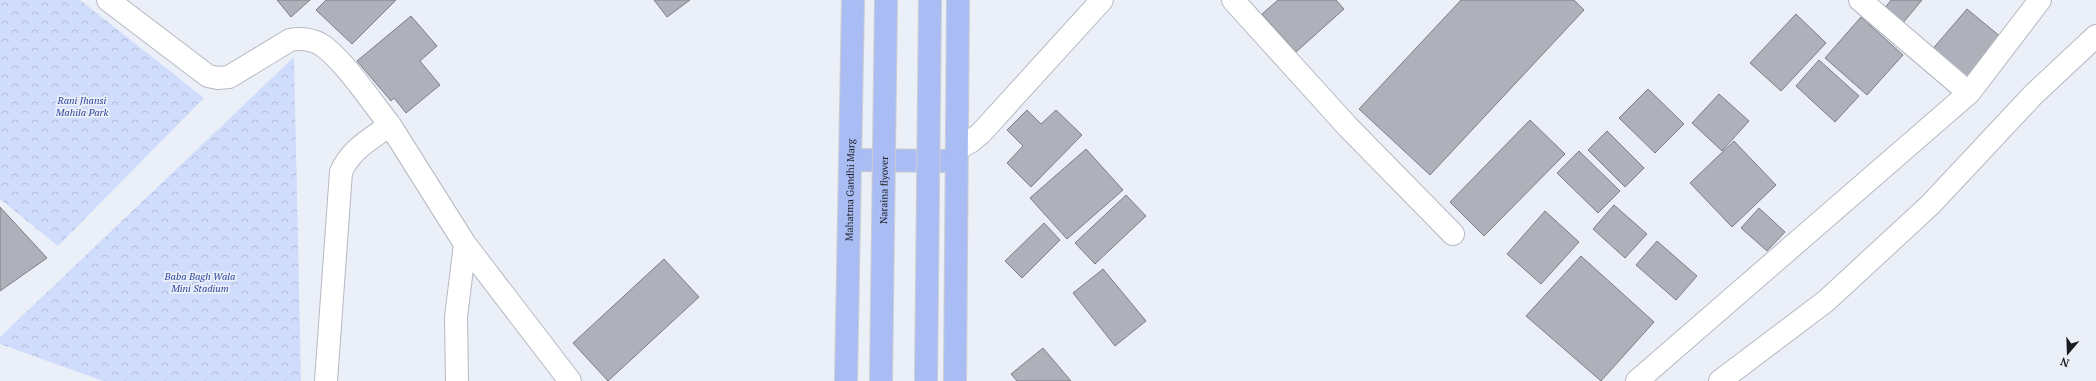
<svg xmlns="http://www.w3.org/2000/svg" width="2096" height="381" font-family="'PT Serif',serif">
	<defs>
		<pattern id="park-crowns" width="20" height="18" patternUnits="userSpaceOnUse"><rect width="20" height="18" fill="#d0dcfb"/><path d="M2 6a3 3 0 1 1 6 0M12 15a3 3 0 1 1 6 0" fill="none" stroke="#b2bcd7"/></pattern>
	</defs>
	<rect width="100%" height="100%" fill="#ebeff8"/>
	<path fill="url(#park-crowns)" d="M0 0H80L204 98 58 246 0 199Z
		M294 57 301 381H103L0 344V337Z"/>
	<path fill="#aeb1ba" stroke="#7c7f87" d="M277 0H310L291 17Z
		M326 0H396L352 44 316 10Z
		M654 0H690L667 17Z
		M1278 0H1336L1344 9 1296 52 1262 14Z
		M1461 0H1574L1584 10 1430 175 1359 109Z
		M1891 0H1922L1902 24 1884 9Z
		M1967 9 2007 42 1970 85 1930 52Z
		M1796 14 1826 43 1781 91 1750 63Z
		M411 16 437 46 420 61 440 85 406 113 394 98 391 101 357 61Z
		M1861 17 1903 55 1867 95 1825 58Z
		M1819 60 1859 96 1835 122 1796 86Z
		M1648 89 1684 124 1655 153 1619 118Z
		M1719 94 1749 121 1722 151 1692 123Z
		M1027 110 1041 124 1056 110 1082 135 1031 187 1007 163 1023 146 1007 130Z
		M1530 120 1565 154 1484 236 1450 202Z
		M1607 131 1644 168 1625 187 1588 150Z
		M1734 141 1776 185 1732 227 1690 183Z
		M1086 149 1123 190 1067 239 1030 198Z
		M1579 151 1620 191 1598 213 1557 173Z
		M1126 195 1146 216 1095 264 1075 243Z
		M1614 205 1647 234 1625 258 1593 229Z
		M0 207 47 258 0 291Z
		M1759 208 1785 232 1767 251 1741 228Z
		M1545 211 1579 242 1541 284 1507 254Z
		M1044 223 1060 240 1022 278 1005 261Z
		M1657 241 1697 276 1676 300 1636 265Z
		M1581 256 1654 322 1601 381 1526 316Z
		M664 259 699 297 608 381 573 343Z
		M1103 269 1146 321 1115 346 1073 293Z
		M1043 348 1071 381H1017L1011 374Z"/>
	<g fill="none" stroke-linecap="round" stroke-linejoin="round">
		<defs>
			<path id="minor" d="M108 0 208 76 218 78 229 77 290 40C300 38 311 39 320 44 342 57 373 104 390 125
				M1233 0 1348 127 1453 234
				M1969 93 2040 0
				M957 149 970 142 981 133 1102 0
				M326 381 341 172C351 149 371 139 390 125L465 244 570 381
				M457 381 456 317 465 244
				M1637 381 1969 93 1860 0
				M1720 381 1826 301 1930 205 2033 95 2096 36"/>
			<g id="major">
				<path d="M851 160 948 161"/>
				<path id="s1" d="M846 381 853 0"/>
				<path d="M955 381 958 0"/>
			</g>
		</defs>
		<use href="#minor" stroke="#b6b9c2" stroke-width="24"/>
		<use href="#major" stroke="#cdcdce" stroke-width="24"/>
		<use href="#minor" stroke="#fff" stroke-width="22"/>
		<use href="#major" stroke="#a9bcf4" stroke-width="22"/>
		<defs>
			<g id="major-bridge">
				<path id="s2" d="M881 381 886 0"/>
				<path d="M926 381 930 0"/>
			</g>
		</defs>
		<use href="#major-bridge" stroke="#cdcdce" stroke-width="24" stroke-linecap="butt"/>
		<use href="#major-bridge" stroke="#a9bcf4" stroke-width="22"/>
	</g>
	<g text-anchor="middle" stroke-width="3.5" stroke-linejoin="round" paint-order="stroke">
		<g font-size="10" font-style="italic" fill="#2b439d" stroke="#ebeff8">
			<text x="82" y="104">Rani Jhansi<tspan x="82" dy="12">Mahila Park</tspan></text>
			<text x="200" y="280">Baba Bagh Wala<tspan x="200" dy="12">Mini Stadium</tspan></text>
		</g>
		<g font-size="10" fill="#1a1b1f" stroke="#ebeff8">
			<text dy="4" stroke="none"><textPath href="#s2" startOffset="191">Naraina flyover</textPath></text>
			<text dy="4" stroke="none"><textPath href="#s1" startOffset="191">Mahatma Gandhi Marg</textPath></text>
		</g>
	</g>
	<g transform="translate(2068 353) rotate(199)" stroke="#ebeff8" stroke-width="3" paint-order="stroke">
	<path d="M0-3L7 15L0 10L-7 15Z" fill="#1a1b1f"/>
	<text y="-6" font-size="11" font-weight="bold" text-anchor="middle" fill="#1a1b1f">N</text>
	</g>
</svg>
